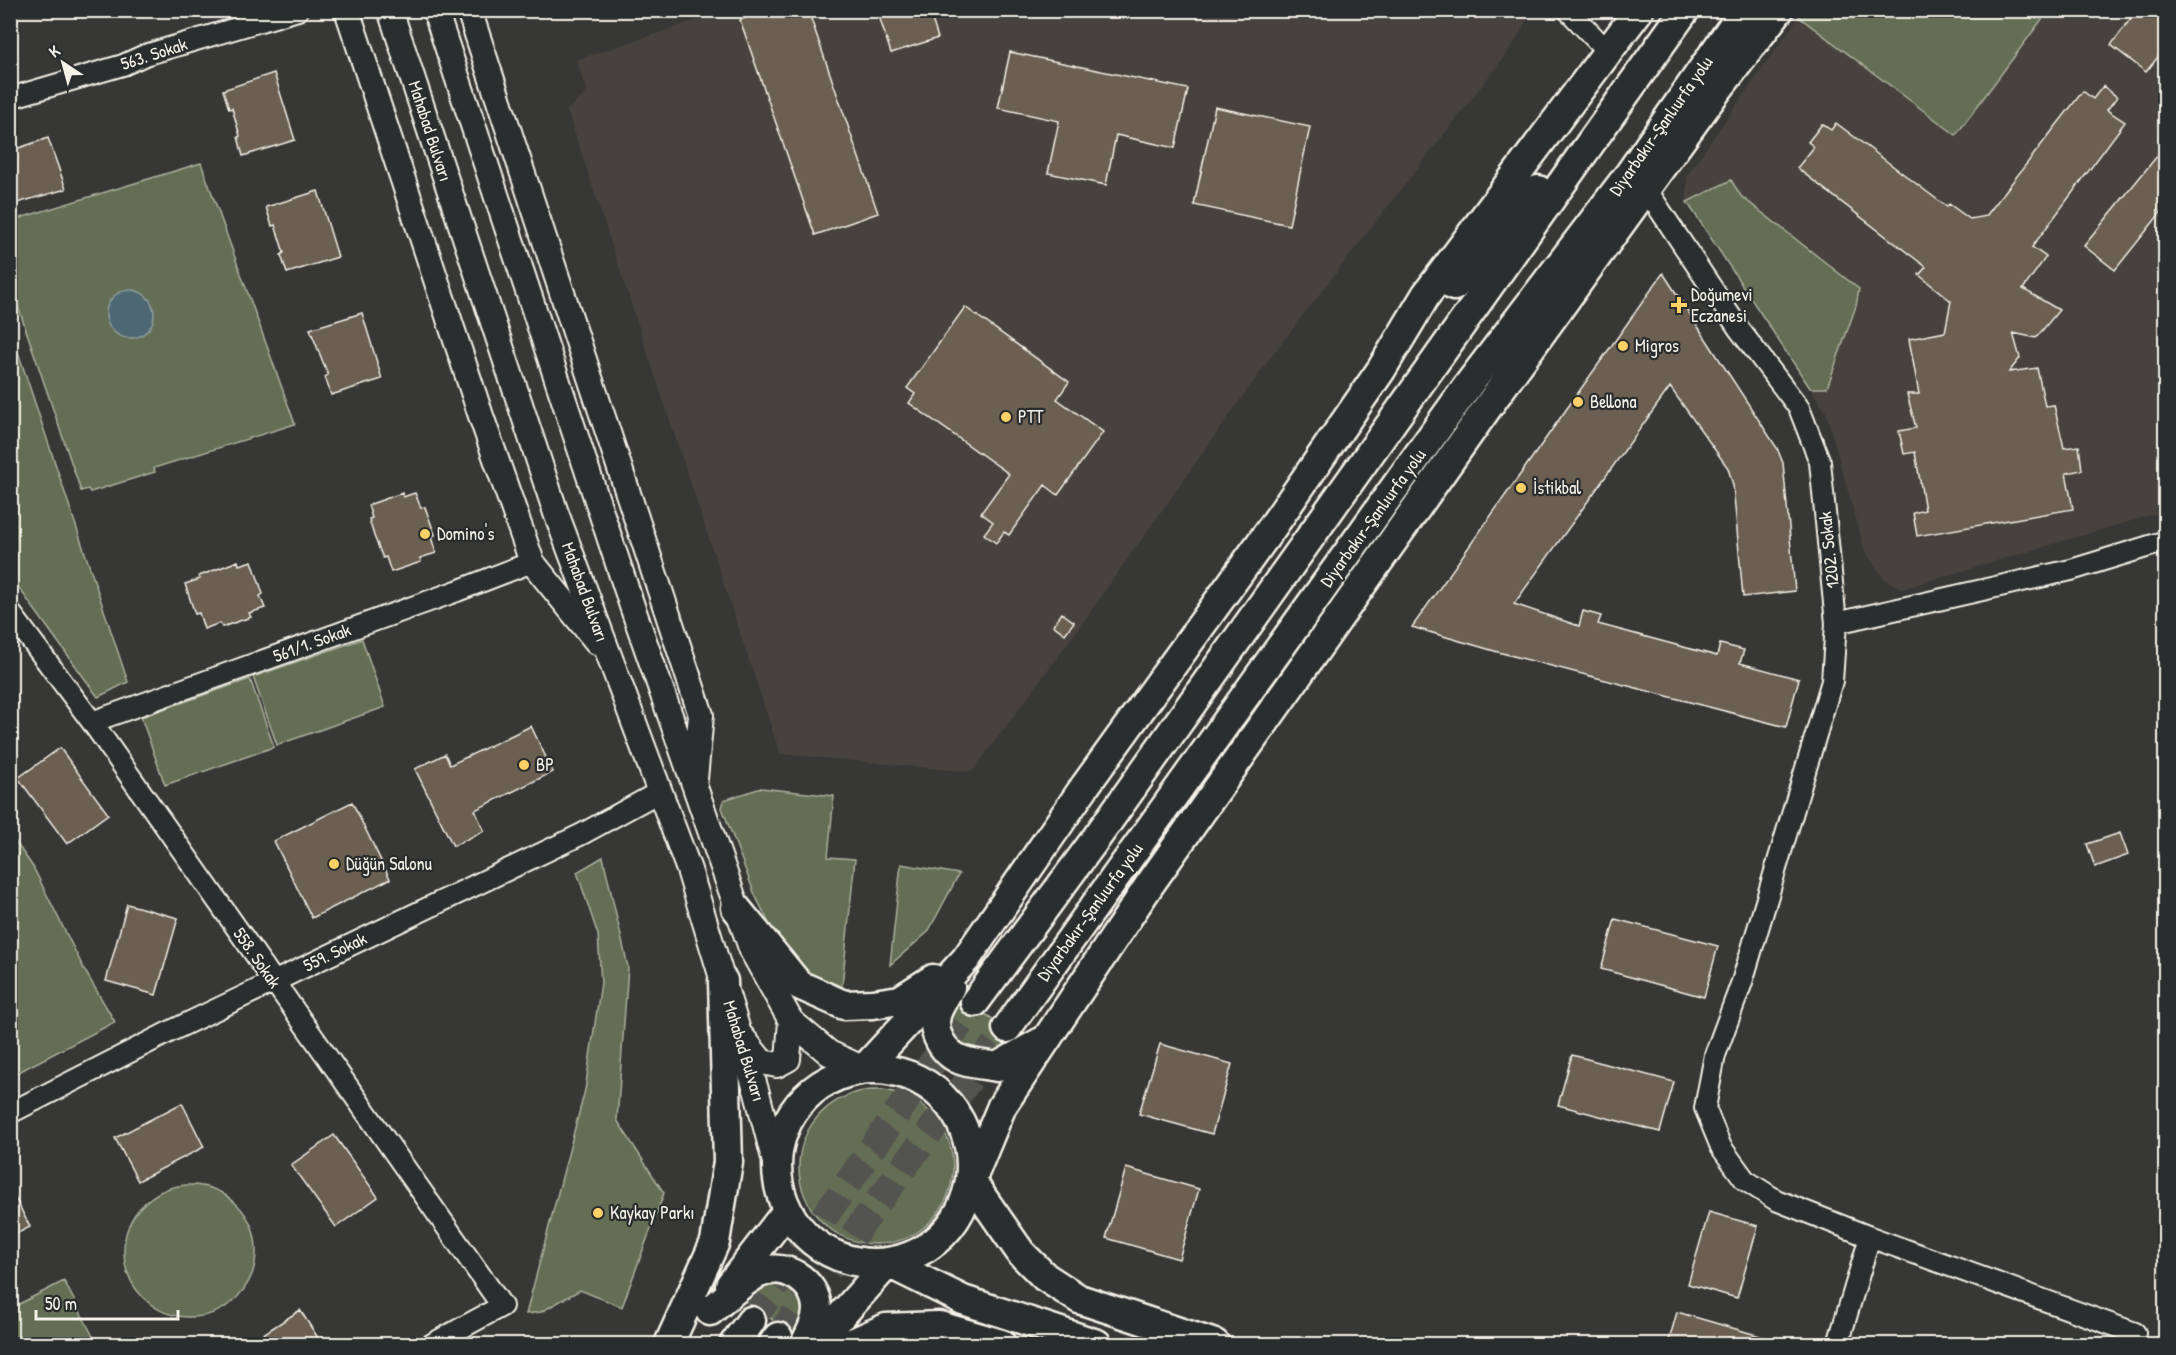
<svg xmlns="http://www.w3.org/2000/svg" width="2176" height="1355" font-family="'Patrick Hand',sans-serif">
	<rect width="100%" height="100%" fill="#373735"/>
	<filter id="ink" filterUnits="userSpaceOnUse"><feTurbulence type="fractalNoise" baseFrequency=".0167" numOctaves="2"/><feDisplacementMap in="SourceGraphic" scale="12" xChannelSelector="R" yChannelSelector="G"/><feConvolveMatrix kernelMatrix="1 2 1 2 8 2 1 2 1" color-interpolation-filters="sRGB"/></filter>
	<g filter="url(#ink)">
		<path fill="#46433d" d="M724 11H1532L1515 42 1498 65 1273 354 1063 650 972 772 780 754 567 110 587 92 576 60Z
			M1803 11H2165V511L1902 589 1883 578 1864 549 1826 412 1687 202V175Z"/>
		<path fill="#646e54" stroke="#acb09e" stroke-width="1.5" d="M1803 11 2048 10V11L1956 135 1799 17Z
			M201 163 295 424 154 468 155 472 90 492 88 489 81 491 11 286 10 221Z
			M1731 180 1741 196 1859 289 1856 306 1827 388H1810L1687 202Z
			M11 331 128 682 98 697 11 577Z
			M362 639 385 707 277 745 253 677Z
			M250 679 274 747 165 785 141 717Z
			M761 788 834 796 828 857 855 859 841 996 805 981 785 955 755 895 722 808 724 800Z
			M10 834 33 867 85 971 115 1022 11 1076Z
			M603 857 628 967 617 1120 664 1193 622 1307 580 1290 541 1312 526 1314 585 1090 601 983 598 935 577 872Z
			M901 864 959 874 928 932 890 965Z
			M956 996 1017 1034C1009 1042 999 1055 987 1055 967 1056 949 1038 950 1019 950 1011 953 1004 956 996Z
			M799 1167a77 77 0 1 1 154 0a77 77 0 1 1-154 0Z
			M124 1251a66 66 0 1 1 132 0a66 66 0 1 1-132 0Z
			M64 1281 97 1344H11V1308Z
			M780 1281 800 1297 804 1319 797 1337 740 1297 747 1289Z"/>
		<path fill="#4e6772" stroke="#909ea1" stroke-width="1.5" d="M106 314a24 24 0 1 1 48 0a24 24 0 1 1-48 0Z"/>
		<path fill="#6a5e51" stroke="#f4f1e8" stroke-width="1.5" d="M766 10H808L878 213 815 235 740 20Z
			M877 10H929L938 38 891 53Z
			M2137 10H2166V47L2146 72 2111 45Z
			M1010 52 1188 89 1175 148 1116 135 1106 185 1048 173 1059 121 998 108Z
			M274 73 295 140 243 156 238 137 240 136 232 108 229 109 223 90Z
			M2103 86 2117 97 2107 110 2125 122 2032 247 2046 257 2023 289 2059 310 2036 338 2013 333 2020 358 2009 372 2037 368 2045 406 2054 405 2064 448 2079 446 2082 470 2066 473 2073 509 1917 536 1913 513 1925 510 1915 452 1904 454 1899 431 1916 428 1907 394H1919L1909 339 1945 332 1951 301 1919 275 1926 267 1797 168 1814 147 1808 142 1822 124 1831 130 1836 123 1947 207 1949 204 1970 219 1986 216 2083 91 2093 99Z
			M1215 107 1310 127 1289 225 1194 205Z
			M48 138 66 189 10 205V151Z
			M2166 145V206L2115 270 2084 246Z
			M318 191 338 257 287 273 281 255 284 253 275 225 272 226 266 207Z
			M1663 273 1777 448 1783 463 1795 591 1743 597 1733 485 1728 468 1670 387 1514 604 1579 626 1583 611 1601 616 1598 624 1717 656 1720 644 1744 650 1740 663 1799 679 1786 727 1498 652 1412 627Z
			M965 307 1069 382 1057 399 1103 432 1058 495 1045 485 1009 535 1004 532 996 543 984 534 993 522 981 513 1009 474 909 403 915 394 907 388Z
			M362 313 382 379 331 395 325 377 328 375 310 329Z
			M402 493 403 497 415 493 421 508 425 507 435 535 431 537 436 553 420 558 421 562 391 572 386 557 383 558 374 536 369 519 372 518 368 505Z
			M238 561 239 565 252 561 263 594 260 596 265 608 249 613 251 617 222 627 220 623 204 629 199 613 195 614 185 584 200 579 199 576Z
			M1062 613 1074 622 1065 634 1053 625Z
			M531 726 553 772 475 810 484 831 453 846 415 769 445 754 450 765Z
			M60 748 108 814 67 844 18 778Z
			M352 802 390 879 312 918 274 841Z
			M2120 833 2128 855 2095 867 2087 844Z
			M127 904 178 918 156 995 106 981Z
			M1615 919 1718 946 1704 997 1601 969Z
			M1160 1044 1232 1064 1212 1134 1139 1114Z
			M1572 1055 1674 1082 1660 1132 1558 1105Z
			M182 1103 204 1147 138 1181 115 1138Z
			M334 1135 378 1197 336 1227 291 1165Z
			M1126 1168 1199 1189 1179 1259 1106 1238Z
			M10 1188 30 1227 10 1237Z
			M1709 1212 1758 1226 1737 1298 1688 1284Z
			M300 1310 322 1344H248Z
			M1677 1312 1774 1340 1773 1344H1668Z"/>
		<g fill="none" stroke-linecap="round" stroke-linejoin="round">
			<path stroke="#535350" stroke-width="28" stroke-dasharray="28 14" stroke-linecap="butt" d="M751 1321 975 1002
				M778 1337 1007 1028"/>
			<defs>
				<path id="minor" d="M1568 10 1608 52
					M10 98 123 65 145 55 298 10
					M1646 189 1739 329 1799 408 1820 462 1836 623 2071 570 2166 541
					M10 612 92 722 502 1306 432 1344
					M1836 623 1832 681 1742 982 1715 1055 1705 1108 1721 1147 1745 1180 1776 1200 1870 1237 2135 1333 2127 1344
					M92 722 457 591 532 562
					M10 1113 169 1032 582 834 659 792
					M1838 1344 1870 1237"/>
				<path id="major" d="M347 10 481 416 532 562 597 642
					M390 10 556 513 689 870 757 1093 778 1174
					M435 10 632 606 752 951 791 1021 829 1053 864 1069
					M469 10 701 715 695 779
					M743 1038 762 1062 777 1065 788 1059 791 1021"/>
				<path id="highway" d="M1454 286 1538 190
					M736 908 799 985 844 1005 873 1004 900 1000 933 979
					M950 987C946 995 940 1004 937 1012 930 1032 944 1055 964 1061 974 1064 986 1065 997 1067L1041 1042
					M975 1002 1097 837 1685 10
					M1007 1028 1469 384 1630 173 1744 10
					M777 1166a97 97 0 1 1 194 0a97 97 0 1 1-194 0Z
					M864 1069 966 959 1085 786 1273 526 1381 370 1426 295 1639 10
					M730 1285 787 1211
					M710 1311C725 1299 740 1283 757 1274 783 1260 817 1281 817 1310 817 1322 810 1334 805 1344
					M669 1344 715 1242 728 1162 723 981
					M734 1344 751 1321
					M773 1344 778 1337
					M816 1344 888 1263 963 1300 1097 1344
					M850 1344 886 1328 939 1326 1001 1344
					M1215 1344 1079 1299 1045 1277 1021 1253 971 1181 1002 1106 1150 884 1497 394 1712 97 1779 10"/>
			</defs>
			<use href="#minor" stroke="#f4f1e8" stroke-width="24"/>
			<use href="#major" stroke="#f4f1e8" stroke-width="28"/>
			<use href="#highway" stroke="#f4f1e8" stroke-width="33"/>
			<use href="#minor" stroke="#2a2d2e" stroke-width="20"/>
			<use href="#major" stroke="#2a2d2e" stroke-width="24"/>
			<use href="#highway" stroke="#2a2d2e" stroke-width="28"/>
		</g>
	</g>
	<g fill="#ffd166" stroke="#2a2d2e" stroke-width="2">
		<path d="M1676 296h6v6h6v6h-6v6h-6v-6h-6v-6h6z"/>
		<circle cx="1623" cy="346" r="6"/>
		<circle cx="1578" cy="402" r="6"/>
		<circle cx="1006" cy="417" r="6"/>
		<circle cx="1521" cy="488" r="6"/>
		<circle cx="425" cy="534" r="6"/>
		<circle cx="524" cy="765" r="6"/>
		<circle cx="334" cy="864" r="6"/>
		<circle cx="598" cy="1213" r="6"/>
	</g>
	<g text-anchor="middle" stroke-width="4.5" stroke-linejoin="round" paint-order="stroke">
		<g font-size="18" fill="#f4f1e8" stroke="#2a2d2e">
			<text transform="translate(154 54) rotate(-18)" y="6">563. Sokak</text>
			<text transform="translate(1661 126) rotate(-55)" y="6">Diyarbakır-Şanlıurfa yolu</text>
			<text transform="translate(430 131) rotate(72)" y="6">Mahabad Bulvarı</text>
			<text transform="translate(1373 518) rotate(-54)" y="6">Diyarbakır-Şanlıurfa yolu</text>
			<text transform="translate(1829 550) rotate(-96)" y="6">1202. Sokak</text>
			<text transform="translate(585 592) rotate(70)" y="6">Mahabad Bulvarı</text>
			<text transform="translate(312 643) rotate(-20)" y="6">561/1. Sokak</text>
			<text transform="translate(1090 912) rotate(-54)" y="6">Diyarbakır-Şanlıurfa yolu</text>
			<text transform="translate(335 952) rotate(-26)" y="6">559. Sokak</text>
			<text transform="translate(257 958) rotate(55)" y="6">558. Sokak</text>
			<text transform="translate(744 1051) rotate(73)" y="6">Mahabad Bulvarı</text>
		</g>
		<g font-size="18" fill="#f4f1e8" stroke="#2a2d2e" text-anchor="start">
			<text x="1691" y="301">Doğumevi<tspan x="1691" dy="21">Eczanesi</tspan></text>
			<text x="1635" y="352">Migros</text>
			<text x="1590" y="408">Bellona</text>
			<text x="1018" y="423">PTT</text>
			<text x="1533" y="494">İstikbal</text>
			<text x="437" y="540">Domino's</text>
			<text x="536" y="771">BP</text>
			<text x="346" y="870">Düğün Salonu</text>
			<text x="610" y="1219">Kaykay Parkı</text>
		</g>
	</g>
	<rect width="2176" height="1355" fill="none" stroke="#2a2d2e" stroke-width="36"/>
	<rect x="18" y="18" width="2140" height="1319" fill="none" stroke="#f4f1e8" stroke-width="2" filter="url(#ink)"/>
	<g transform="translate(63 63) rotate(324)" stroke="#2a2d2e" stroke-width="4.5" paint-order="stroke">
	<path d="M0-4.5L10 22L0 15L-10 22Z" fill="#f4f1e8"/>
	<text y="-9" font-size="16" font-weight="bold" text-anchor="middle" fill="#f4f1e8">K</text>
	</g>
	<path d="M36 1310v9h142v-9" fill="none" stroke="#f4f1e8" stroke-width="3"/>
	<text x="45" y="1310" font-size="18" fill="#f4f1e8" stroke="#2a2d2e" stroke-width="4.5" paint-order="stroke">50 m</text>
</svg>
